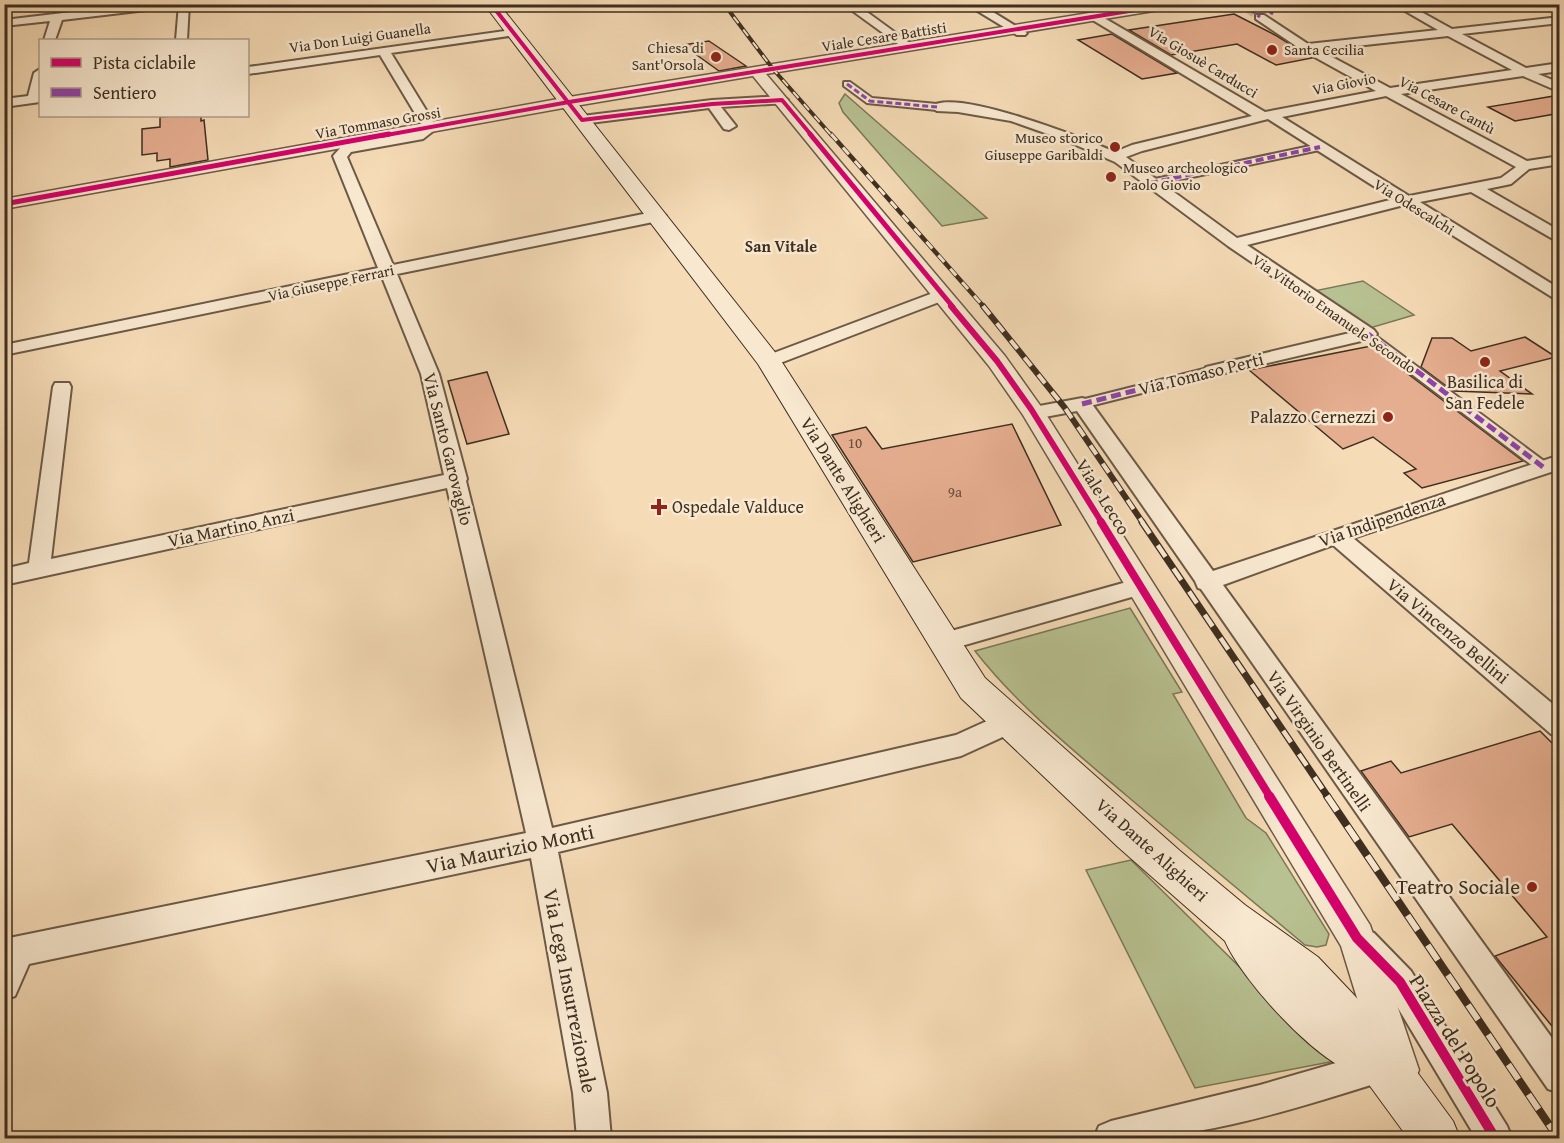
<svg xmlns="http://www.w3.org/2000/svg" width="1564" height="1143" font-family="'Gentium Book Plus',serif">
	<rect width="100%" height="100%" fill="#f5dbb6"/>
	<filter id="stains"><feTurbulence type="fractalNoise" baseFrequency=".00333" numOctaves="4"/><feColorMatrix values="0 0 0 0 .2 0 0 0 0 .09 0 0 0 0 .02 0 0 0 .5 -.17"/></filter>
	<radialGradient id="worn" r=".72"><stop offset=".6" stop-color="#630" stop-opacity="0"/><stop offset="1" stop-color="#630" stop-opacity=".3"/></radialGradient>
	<path fill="#b8c191" stroke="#7b7858" stroke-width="1.5" d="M845 94 987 218 942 226 843 112 839 103Z
		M1363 281 1414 315 1370 328 1309 292Z
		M1130 608 1182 692 1173 694 1246 818 1266 833 1329 934 1326 945 1317 947 1305 945C1245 895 1186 846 1127 796 1073 750 1018 706 975 651Z
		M1131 860 1335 1061 1195 1088 1086 870Z"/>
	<path fill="#e6ae90" stroke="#3e2f20" stroke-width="1.5" d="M1234 14 1277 36 1312 58 1276 65 1237 44 1171 55 1129 30Z
		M1112 34 1177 73 1142 79 1078 40Z
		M709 41 746 66 719 71 683 45Z
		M1560 95V113L1515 121 1488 107Z
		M172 116H201V121L204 120 208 160 170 167V159L157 161V153L142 155V129L160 127V117Z
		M1525 337 1556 357 1500 371 1532 394 1453 391 1421 367 1432 338H1452L1471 351Z
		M1371 346 1523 461 1422 488 1404 473 1416 469 1373 437 1343 449 1249 370Z
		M487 372 509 434 467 444 448 381Z
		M1012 424 1061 525 913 562 832 435 866 427 882 449Z
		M1540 731 1560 751V1036L1495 956 1547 937 1452 824 1409 837 1361 771 1391 761 1401 773Z"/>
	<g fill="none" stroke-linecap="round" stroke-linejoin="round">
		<path stroke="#d0b998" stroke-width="9" stroke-dasharray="9 4.5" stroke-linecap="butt" d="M1247 8 1260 17"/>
		<defs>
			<path id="pedestrian" d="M1239 4H1248L1251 8 1244 10Z
				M844 82H850L872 98 937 104 942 107 937 110 867 103 844 86Z
				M1320 144 1325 147 1324 149 1150 186 1145 183 1150 180Z
				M1368 330 1548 464 1550 467 1548 470H1538L1363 337 1362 334Z
				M1212 367 1219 371 1217 374 1082 408 1075 404 1077 401Z"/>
			<path id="minor" d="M139 4H177L172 7 62 20 55 40H44L50 21 4 26V20Z
				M179 4H189L187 40H176Z
				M843 4H856L915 47 913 49H905Z
				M966 4H980L1027 33 1025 35H1017Z
				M1393 4H1407L1452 29 1560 17V23L1462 34 1526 68 1560 63V71L1538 74 1560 83V92L1523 76 1401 94 1527 161 1560 156V164L1529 169 1511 184 1487 189 1560 231V243L1471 192 1420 202 1560 289V302L1404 205 1247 245 1374 330 1377 334 1374 338 1212 376 1206 375 1203 371 1206 367 1354 332 1228 246 1115 162 1062 139 1011 121 958 112 937 111 931 107C952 86 1088 140 1115 152L1132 145 1252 116 1091 19V15H1099L1265 112 1376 91 1302 50 1256 19V15H1264L1308 44 1438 30ZM1448 36 1512 70 1390 88 1319 50ZM1386 96 1516 167 1501 178 1409 196 1282 117ZM1268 119 1394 199 1237 238 1126 157 1142 151Z
				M512 30 516 31V35L391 53 437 128 423 139 351 152 347 157 393 265 658 211 666 216 658 221 397 274 439 374 467 479 466 481 552 828 956 735 1009 711 1018 714 1022 722 1018 730 961 756 558 852 607 1093 611 1138H577L573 1093 531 858 29 964 15 996 4 1000V939L526 833 447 488 4 585V569L29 563 53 387 55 383H69L71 387 51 559 444 475 421 374 382 277 4 355V345L378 268 333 156 342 146 414 133 417 126 422 125 380 55 248 74V67Z
				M40 69V102L4 107V99L28 96 34 73Z
				M782 96 788 100 786 103 721 107 736 126 729 130 724 129 709 108 582 124 575 120 582 116 712 100Z
				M941 290 947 291 949 295 947 299 775 365H763L760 361 763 357Z
				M1082 398 1089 400 1213 571 1560 455V469L1353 538 1560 710V737L1551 734 1333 545 1223 585 1560 1049V1093L1548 1089 1201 589 1198 588 1195 581 1077 411 1034 419 1027 417 1024 413 1027 409 1034 407Z
				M1141 578 1149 580 1152 586 1149 592 944 651 936 649 932 642 936 635 944 633Z
				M1363 929 1374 933 1411 971 1507 1126 1512 1138H1476L1389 993 1352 955 1348 944 1352 933Z
				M1374 1052 1386 1056 1390 1068 1386 1080 1374 1084C1284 1112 1189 1143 1094 1138L1099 1126 1111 1121 1260 1085Z"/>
			<path id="tertiary" d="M1145 4H1178L1172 8 766 74 1005 356 1042 408 1370 925 1419 1070 1413 1084 1399 1090 1385 1084 1379 1070 1341 946 1023 415 989 366 753 76 569 107 4 209V199L569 97Z"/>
			<path id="secondary" d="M484 4H499L778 356 985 678 1179 850 1245 905 1318 957 1355 996 1406 1057 1453 1121 1460 1138H1408L1356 1067 1348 1070C1310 1054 1242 980 1225 941L1118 847 961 698 758 364Z"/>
		</defs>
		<use href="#pedestrian" stroke="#6c5a46" stroke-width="4"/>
		<use href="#minor" stroke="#6c5a46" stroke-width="4"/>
		<use href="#tertiary" stroke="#6c5a46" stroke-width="3"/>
		<use href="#secondary" stroke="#3e2f20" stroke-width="2"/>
		<use href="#pedestrian" fill="#f8e8d0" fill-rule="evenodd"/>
		<use href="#minor" fill="#f8e8d0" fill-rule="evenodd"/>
		<use href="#tertiary" fill="#f8e8d0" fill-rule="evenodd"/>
		<use href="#secondary" fill="#f8e8d0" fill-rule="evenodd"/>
		<defs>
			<path id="rail-far4" d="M724 4 773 69 832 136"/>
			<path id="rail-far3" d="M831 134 984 307"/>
			<path id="rail-far2" d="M983 306 1065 408 1143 523"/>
			<path id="rail-far1" d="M1142 522 1328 797"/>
			<path id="rail" d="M1327 796 1558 1138"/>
		</defs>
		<use href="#rail-far4" stroke="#3e2f20" stroke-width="4"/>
		<use href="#rail-far3" stroke="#3e2f20" stroke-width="4.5"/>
		<use href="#rail-far2" stroke="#3e2f20" stroke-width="6"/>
		<use href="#rail-far1" stroke="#3e2f20" stroke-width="7"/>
		<use href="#rail" stroke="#3e2f20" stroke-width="8"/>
		<use href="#rail-far4" stroke="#f8e8d0" stroke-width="2" stroke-dasharray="8" stroke-linecap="butt"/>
		<use href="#rail-far3" stroke="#f8e8d0" stroke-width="3" stroke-dasharray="9" stroke-linecap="butt"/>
		<use href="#rail-far2" stroke="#f8e8d0" stroke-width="4" stroke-dasharray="11" stroke-linecap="butt"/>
		<use href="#rail-far1" stroke="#f8e8d0" stroke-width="4.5" stroke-dasharray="14" stroke-linecap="butt"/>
		<use href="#rail" stroke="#f8e8d0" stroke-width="6" stroke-dasharray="18" stroke-linecap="butt"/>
		<path stroke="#8e44ad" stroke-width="3" stroke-dasharray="6 3" stroke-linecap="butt" d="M1243 4 1260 17
			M1270 12 1273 14
			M847 84 870 101 937 107"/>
		<path stroke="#8e44ad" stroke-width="4" stroke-dasharray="8 4" stroke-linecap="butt" d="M1150 183 1320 147"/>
		<path stroke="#8e44ad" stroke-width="5" stroke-dasharray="10 5" stroke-linecap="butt" d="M1368 334 1543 467
			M1082 404 1212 371"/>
		<defs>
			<path id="cycleway-far4" d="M491 4 582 120 712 104 782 100 812 136
				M381 136 569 102 1172 4"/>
			<path id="cycleway-far3" d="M810 134 953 307
				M4 204 389 134"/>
			<path id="cycleway-far2" d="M951 306 997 361 1031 409 1102 523"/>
			<path id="cycleway-far1" d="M1101 522 1270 797"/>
			<path id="cycleway" d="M1269 796 1357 938 1400 982 1495 1138"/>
		</defs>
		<use href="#cycleway-far4" stroke="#f8e8d0" stroke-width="6"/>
		<use href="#cycleway-far3" stroke="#f8e8d0" stroke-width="8"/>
		<use href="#cycleway-far2" stroke="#f8e8d0" stroke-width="9"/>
		<use href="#cycleway-far1" stroke="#f8e8d0" stroke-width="12"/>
		<use href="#cycleway" stroke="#f8e8d0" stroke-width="14"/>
		<use href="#cycleway-far4" stroke="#d6006c" stroke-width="4"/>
		<use href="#cycleway-far3" stroke="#d6006c" stroke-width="5"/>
		<use href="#cycleway-far2" stroke="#d6006c" stroke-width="6"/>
		<use href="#cycleway-far1" stroke="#d6006c" stroke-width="8"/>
		<use href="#cycleway" stroke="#d6006c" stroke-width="10"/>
	</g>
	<g fill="#8f2418" stroke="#f8e8d0" stroke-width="2">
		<circle cx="1272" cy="50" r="6"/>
		<circle cx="716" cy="57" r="6"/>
		<circle cx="1115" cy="147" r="6"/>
		<circle cx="1111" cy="177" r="6"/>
		<circle cx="1485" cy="362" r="6"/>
		<circle cx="1388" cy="417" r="6"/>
		<path d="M656 498h6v6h6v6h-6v6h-6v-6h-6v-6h6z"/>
		<circle cx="1532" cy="887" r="6"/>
	</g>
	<g text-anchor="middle" stroke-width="5" stroke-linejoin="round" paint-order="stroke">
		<g font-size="15" fill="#3e2f20" stroke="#f8e8d0">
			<text transform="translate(884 37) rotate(-9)" y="5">Viale Cesare Battisti</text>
			<text transform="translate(360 38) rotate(-8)" y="5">Via Don Luigi Guanella</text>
			<text transform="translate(1203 62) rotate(31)" y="5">Via Giosuè Carducci</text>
			<text transform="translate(1344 84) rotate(-11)" y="5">Via Giovio</text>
			<text transform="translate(1447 105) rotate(28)" y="5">Via Cesare Cantù</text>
			<text transform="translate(378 123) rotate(-10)" y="5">Via Tommaso Grossi</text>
			<text transform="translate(1414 207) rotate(32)" y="5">Via Odescalchi</text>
			<text transform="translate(331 283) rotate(-12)" y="5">Via Giuseppe Ferrari</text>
			<text transform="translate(1334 314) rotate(35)" y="5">Via Vittorio Emanuele Secondo</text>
		</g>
		<g font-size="15" fill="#3e2f20" stroke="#f8e8d0" text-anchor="end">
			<text x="704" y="53">Chiesa di<tspan x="704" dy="17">Sant'Orsola</tspan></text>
			<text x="1284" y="55" text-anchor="start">Santa Cecilia</text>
			<text x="1103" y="143">Museo storico<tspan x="1103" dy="17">Giuseppe Garibaldi</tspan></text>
			<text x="1123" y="173" text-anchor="start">Museo archeologico<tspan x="1123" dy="17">Paolo Giovio</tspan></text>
		</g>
		<g font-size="15" fill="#684f3c">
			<text x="855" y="448">10</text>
			<text x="955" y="497">9a</text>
		</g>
		<g font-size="16" font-weight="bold" fill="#3e2f20" stroke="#f8e8d0">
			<text x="781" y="252">San Vitale</text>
		</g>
		<g font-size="18" fill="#3e2f20" stroke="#f8e8d0">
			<text transform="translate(1201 374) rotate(-14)" y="6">Via Tomaso Perti</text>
			<text transform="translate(448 449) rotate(76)" y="6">Via Santo Garovaglio</text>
			<text transform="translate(843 480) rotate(58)" y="6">Via Dante Alighieri</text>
			<text transform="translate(1103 497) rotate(58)" y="6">Viale Lecco</text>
			<text transform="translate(1382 520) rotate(-19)" y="6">Via Indipendenza</text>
			<text transform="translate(231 528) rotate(-12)" y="6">Via Martino Anzi</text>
			<text transform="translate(1448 631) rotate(40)" y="6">Via Vincenzo Bellini</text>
			<text transform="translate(1319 741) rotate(55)" y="6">Via Virginio Bertinelli</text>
			<text transform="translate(1152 850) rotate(42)" y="6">Via Dante Alighieri</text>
		</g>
		<g font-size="18" fill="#3e2f20" stroke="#f8e8d0">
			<text x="1485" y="388">Basilica di<tspan x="1485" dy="21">San Fedele</tspan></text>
			<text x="1376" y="423" text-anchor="end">Palazzo Cernezzi</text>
			<text x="672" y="513" text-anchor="start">Ospedale Valduce</text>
		</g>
		<g font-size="21" fill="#3e2f20" stroke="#f8e8d0">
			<text transform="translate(510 849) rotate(-12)" y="7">Via Maurizio Monti</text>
			<text transform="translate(570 991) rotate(79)" y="7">Via Lega Insurrezionale</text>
			<text transform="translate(1455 1041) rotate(58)" y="7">Piazza del Popolo</text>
		</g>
		<g font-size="21" fill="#3e2f20" stroke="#f8e8d0" text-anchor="end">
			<text x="1520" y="894">Teatro Sociale</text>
		</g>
	</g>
	<rect width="1564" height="1143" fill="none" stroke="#f5dbb6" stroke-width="24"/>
	<rect x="6" y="6" width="1552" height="1131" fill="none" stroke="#3e2f20" stroke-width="3"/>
	<rect x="12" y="12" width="1540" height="1119" fill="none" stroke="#3e2f20" stroke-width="1.5"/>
	<rect x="39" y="39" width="210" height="78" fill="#f8e8d0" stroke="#ae9e8a" stroke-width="1.5"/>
	<rect x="51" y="58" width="30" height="9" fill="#d6006c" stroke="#ae9e8a" stroke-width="1.5"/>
	<text x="93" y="69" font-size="18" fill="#3e2f20">Pista ciclabile</text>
	<rect x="51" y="88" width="30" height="9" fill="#8e44ad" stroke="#ae9e8a" stroke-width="1.5"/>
	<text x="93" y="99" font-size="18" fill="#3e2f20">Sentiero</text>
	<rect width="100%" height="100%" filter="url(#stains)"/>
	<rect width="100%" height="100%" fill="url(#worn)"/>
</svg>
